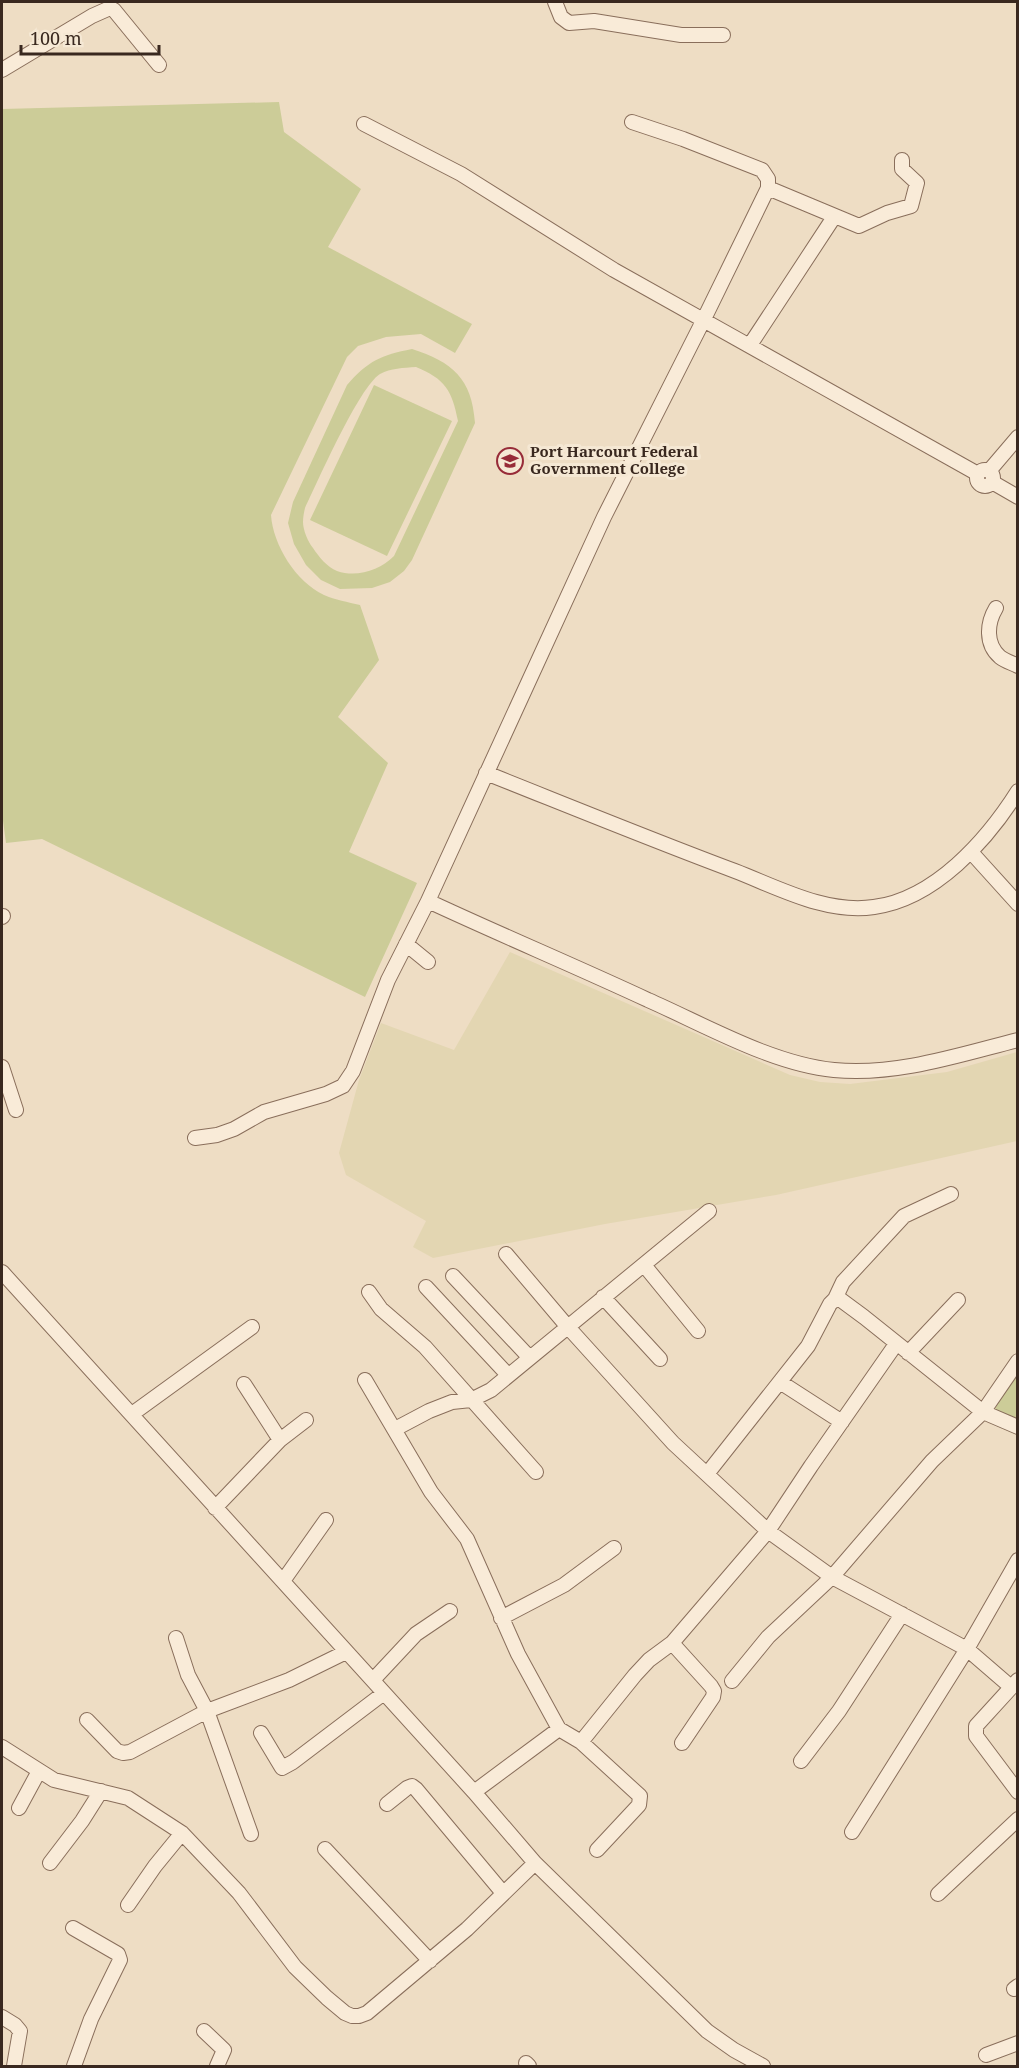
<svg xmlns="http://www.w3.org/2000/svg" width="1019" height="2068" font-family="'Noto Serif',serif">
	<rect width="100%" height="100%" fill="#eeddc4"/>
	<path fill="#e3d6b2" d="M510 952 790 1075 820 1082 850 1084 947 1072 1017 1052V1141L776 1195 605 1224 433 1258 413 1247 426 1221 346 1175 339 1153 359 1080 381 1023 454 1050Z"/>
	<path fill="#cccc98" fill-rule="evenodd" d="M279 102 284 132 361 189 328 247 472 324 455 353 421 334 386 337 358 346 347 357 271 515C273 545 296 582 324 595 335 600 348 602 360 605L379 660 338 717 388 763 349 852 417 883 365 997 42 839 6 843 2 813V109Z
		M412 349C452 362 472 378 475 423L412 560 404 571 390 582 372 588 340 589 321 580 306 565 294 544 288 523 293 502 347 385C368 361 381 355 412 349ZM416 367C445 379 452 390 458 421L394 556C380 570 357 578 337 571 327 567 319 557 313 548 308 542 303 530 303 522 303 517 304 512 305 508 318 481 359 387 380 374 391 368 403 368 416 367Z
		M374 385 452 421 387 556 310 520Z
		M1017 1368V1435L988 1422Z"/>
	<g fill="none" stroke-linecap="round" stroke-linejoin="round">
		<defs>
			<path id="minor" d="M555 2 561 17 569 23 594 21 681 35H723
				M2 70 92 16 110 8 114 10 159 65
				M364 124 461 174 614 270 978 474
				M768 188 859 226 887 213 911 206 917 183 902 169V160
				M750 345 834 217
				M977 478a8 8 0 1 1 16 0a8 8 0 1 1-16 0Z
				M989 471 1018 437
				M992 482 1018 497
				M996 608C987 623 985 644 1000 657 1005 661 1012 663 1018 666
				M486 773C569 806 652 840 735 871 779 888 826 914 874 907 935 899 987 840 1018 791
				M971 852 1018 904
				M428 901C501 935 575 966 648 1000 705 1025 772 1064 834 1070 896 1076 959 1055 1018 1040
				M2 917 3 916
				M406 944 428 962
				M2 1067 16 1110
				M195 1138 217 1135 234 1129 264 1112 326 1094 343 1086 353 1071 388 980 428 901 604 517 704 319 768 188V179L762 170 683 139 632 122
				M506 1254 567 1326 673 1443 768 1531 832 1577 967 1649 1011 1687
				M644 1265 698 1331
				M2 1272 474 1792 535 1863 707 2031 734 2050 763 2066
				M453 1276 529 1357
				M426 1287 508 1375
				M369 1292 381 1309 425 1347 536 1472
				M603 1297 660 1359
				M835 1299 843 1282 904 1216 951 1194
				M908 1353 958 1300
				M365 1380 431 1492 467 1539 518 1654 559 1729 581 1742 640 1796 639 1805 597 1850
				M780 1382 842 1422
				M244 1384 280 1440
				M132 1414 252 1327
				M395 1429 429 1411 452 1402 471 1400 491 1390 709 1211
				M707 1474 808 1346 830 1304 835 1299 841 1300 864 1317 983 1412 1018 1427
				M215 1508 280 1440 306 1420
				M283 1581 326 1520
				M501 1618 564 1585 614 1548
				M176 1638 188 1675 207 1711 251 1834
				M672 1643 711 1686 714 1691 713 1697 682 1743
				M373 1680 416 1634 450 1611
				M1018 1680 976 1726V1736L1018 1792
				M732 1681 768 1637 832 1577 932 1461 983 1412 1018 1361
				M87 1720 117 1751 123 1753 130 1752 207 1711 289 1680 346 1652
				M261 1733 282 1768 293 1762 384 1693
				M581 1742 635 1675 649 1660 672 1643 768 1531 811 1466 896 1344
				M2 1747 54 1780 128 1798 182 1833 239 1893 295 1967 327 1998 345 2013 352 2016H359L367 2013 467 1929 535 1863
				M801 1761 839 1711 902 1614
				M474 1792 559 1729
				M387 1804 407 1788 412 1786 416 1789 503 1893
				M19 1808 39 1771
				M852 1832 967 1649 1018 1560
				M325 1849 430 1961
				M50 1863 82 1821 101 1791
				M938 1894 1018 1819
				M128 1905 155 1866 182 1833
				M73 1928 118 1954 120 1960 91 2019 74 2066
				M1014 1989 1018 1986
				M2 2017 15 2025 20 2031 14 2066
				M204 2031 224 2050 217 2066
				M986 2055 1018 2043
				M526 2063 529 2066"/>
		</defs>
		<use href="#minor" stroke="#896e5b" stroke-width="16"/>
		<use href="#minor" stroke="#f9ebd8" stroke-width="14"/>
	</g>
	<defs>
		<symbol id="university-ring" viewBox="-11 -11 22 22"><circle r="9.5" fill="#f5e8d4" stroke="#972b38" stroke-width="1.5"/><path d="M0-5L7-2L0 1L-7-2ZM-4 1L0 2.5L4 1V4Q0 6-4 4Z" fill="#972b38"/></symbol>
	</defs>
	<g fill-rule="evenodd">
		<use href="#university-ring" x="495" y="446" width="30" height="30"/>
	</g>
	<g text-anchor="middle" stroke-width="6" stroke-linejoin="round" paint-order="stroke">
		<g font-size="15" font-weight="bold" fill="#39281f" stroke="#f5e8d4" text-anchor="start">
			<text x="530" y="457">Port Harcourt Federal<tspan x="530" dy="17">Government College</tspan></text>
		</g>
	</g>
	<rect width="1019" height="2068" fill="none" stroke="#39281f" stroke-width="6"/>
	<path d="M21 45v9h138v-9" fill="none" stroke="#39281f" stroke-width="3"/>
	<text x="30" y="45" font-size="18" fill="#39281f" stroke="#f5e8d4" stroke-width="4.5" paint-order="stroke">100 m</text>
</svg>
